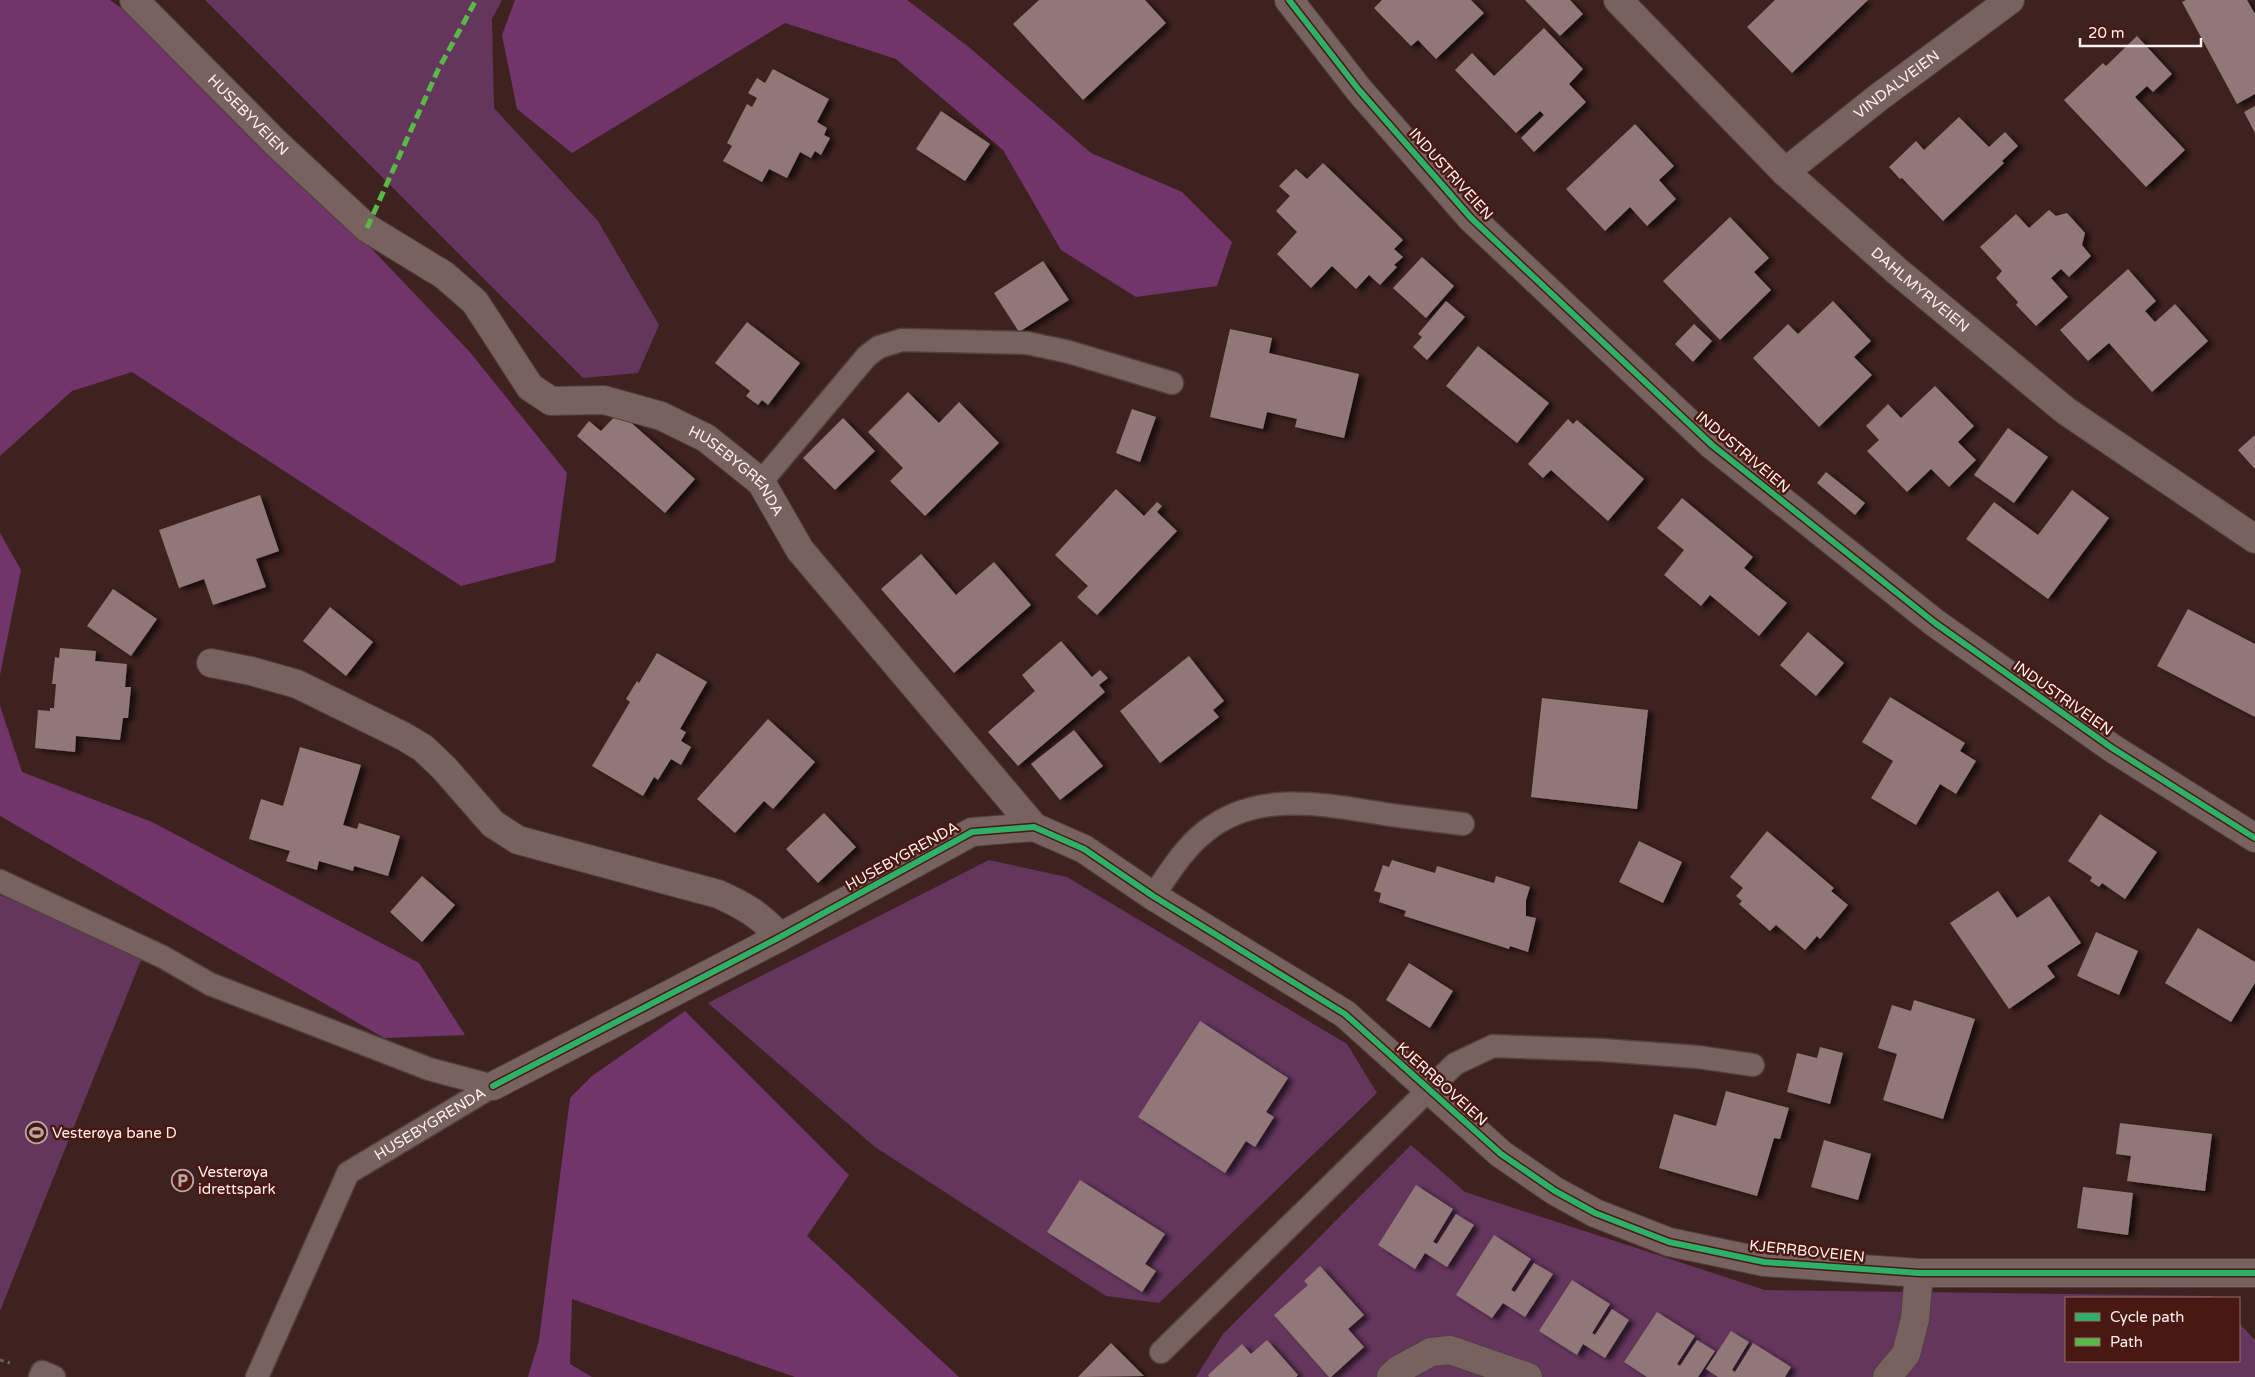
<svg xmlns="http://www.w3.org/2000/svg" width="2255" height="1377" font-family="'Varela Round',sans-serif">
	<defs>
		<filter id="shadow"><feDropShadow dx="5.5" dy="3" stdDeviation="2.5" flood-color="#0009"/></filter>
	</defs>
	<rect width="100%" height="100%" fill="#3d2220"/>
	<path fill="#64365d" d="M205 0H502L492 19 494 108 598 221 659 325 638 373 583 378Z
		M989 860 1067 877 1347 1044 1377 1093 1159 1303 1106 1296 875 1147 708 1003Z
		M0 895 143 955 0 1311Z
		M1411 1145 1465 1192 1765 1290 2212 1296 2215 1298H2066V1361H2239V1323L2255 1340V1377H1196L1223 1334Z"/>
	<path fill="#72356b" d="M0 0H110L189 57 469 351 567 473 555 562 461 586 132 372 72 391 0 456Z
		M515 0H907L970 48 1091 153 1182 192 1232 242 1217 286 1136 297 1061 250 1003 150 896 59 785 23 572 153 517 109 502 35Z
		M0 533 21 570 0 675Z
		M0 706 22 772 152 822 419 963 465 1035 384 1038 0 816Z
		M685 1011 849 1175 807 1236 959 1377H795L572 1299 570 1364 592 1377H528L539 1340 570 1098 592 1076Z"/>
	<path fill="#927778" filter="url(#shadow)" d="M1039 0H1145L1166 23 1083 100 1013 24Z
		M1382 0H1471L1484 13 1436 59 1418 40 1411 46 1374 8Z
		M1525 0H1570L1583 14 1560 36Z
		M1775 0H1868L1792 73 1747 27Z
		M2186 0H2247L2255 14V94L2237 104 2182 2Z
		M1544 28 1583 69 1569 84 1586 102 1534 152 1521 138 1544 115 1540 111 1516 133 1455 70 1472 53 1494 76Z
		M2137 36 2172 74 2153 92 2147 86 2135 97 2185 150 2146 187 2064 100 2103 63 2106 66Z
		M773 69 829 99 817 122 827 128 824 135 830 138 821 155 815 151 811 158 800 152 787 178 769 169 762 182 723 161 732 146 727 143 747 104 752 107 757 98 748 93 757 78 765 83Z
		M2255 106V133L2244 112Z
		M941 111 990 144 965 181 916 149Z
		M1959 117 1989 147 2005 132 2018 146 2002 161 2004 163 1943 221 1902 178 1900 179 1889 167 1916 141 1924 150Z
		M1635 124 1674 166 1659 180 1676 199 1647 226 1630 207 1605 231 1566 189Z
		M1323 163 1403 240 1394 249 1403 257 1394 265 1397 267 1380 285 1369 275 1356 289 1332 266 1311 288 1277 254 1297 232 1276 211 1290 196 1279 186 1296 169 1307 179Z
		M2049 210 2056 216 2067 213 2085 233 2082 245 2091 256 2069 277 2061 269 2051 278 2068 297 2036 326 2016 305 2018 302 1996 278 2002 271 1980 247 2016 214 2029 228Z
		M1730 217 1769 258 1754 272 1771 290 1720 340 1663 281Z
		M1422 257 1454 286 1426 318 1393 288Z
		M1043 261 1069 300 1019 332 994 293Z
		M2128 269 2156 301 2145 311 2155 322 2175 304 2208 341 2152 392 2109 343 2088 361 2060 330Z
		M1446 301 1465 317 1427 360 1413 347 1422 337 1418 334Z
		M1833 301 1871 341 1854 357 1872 375 1819 427 1753 358 1788 324 1798 334Z
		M747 322 800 363 768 405 762 400 758 405 746 396 750 391 715 363Z
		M1694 324 1712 341 1693 362 1675 344Z
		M1230 329 1272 338 1269 353 1359 374 1344 438 1295 427 1297 419 1267 412 1263 429 1210 417Z
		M1478 346 1549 403 1517 443 1446 386Z
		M1935 386 1974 426 1958 442 1976 460 1949 487 1931 469 1907 492 1867 451 1879 440 1866 426 1888 404 1901 418Z
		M908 392 939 423 959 402 999 443 925 516 890 481 903 468 868 432Z
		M1132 409 1156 417 1140 462 1116 453Z
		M619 412 695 479 665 513 577 436 589 421 601 431Z
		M843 418 875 451 835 490 803 458Z
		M1568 419 1573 424 1577 420 1644 479 1608 521 1551 470 1543 478 1528 464Z
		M2008 428 2048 457 2014 503 1974 475Z
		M2255 435V469L2238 450Z
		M1826 472 1865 503 1855 515 1817 483Z
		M1116 489 1144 516 1157 502 1162 506 1157 512 1177 531 1097 615 1077 597 1088 586 1055 555Z
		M2072 490 2109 518 2048 599 1966 539 1994 502 2038 535Z
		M260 495 279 551 256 559 266 587 213 605 204 579 179 588 159 530Z
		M1682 498 1753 557 1744 568 1787 603 1759 636 1710 595 1701 606 1664 575 1684 550 1657 528Z
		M921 554 956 595 994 562 1031 605 954 673 881 589Z
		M113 589 157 619 131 656 87 626Z
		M330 607 373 642 346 676 303 641Z
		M2188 609 2255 644V717L2157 666Z
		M1808 632 1844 663 1816 696 1780 665Z
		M1061 641 1092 677 1100 670 1108 678 1099 685 1105 692 1018 766 988 732 1035 691 1022 675Z
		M60 648 96 651 95 661 127 664 125 687H131L128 718H123L120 740 76 736 75 752 35 748 38 710 50 711V708H54L56 684H52L55 657 59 658Z
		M657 653 707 682 680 729 686 732 681 741 691 747 681 765 671 759 658 780 654 777 643 796 592 766 630 702 626 699 637 681 639 683Z
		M1189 656 1224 701 1213 710 1219 717 1160 763 1120 711Z
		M1890 697 1965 743 1960 751 1976 761 1956 794 1940 784 1916 825 1871 798 1893 761 1862 742Z
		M1542 698 1648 710 1637 809 1531 797Z
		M768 719 815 762 773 809 764 801 735 833 697 799Z
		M1074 730 1103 766 1060 800 1031 764Z
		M300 747 361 765 343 825 357 829 359 823 400 836 388 876 354 866 353 871 319 861 317 870 286 861 290 851 249 839 261 799 283 806Z
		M824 813 856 847 818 883 786 849Z
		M2100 814 2157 852 2125 899 2102 883 2099 887 2090 881 2092 877 2068 861Z
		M1767 831 1834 888 1831 891 1848 905 1820 939 1817 936 1805 950 1776 925 1770 931 1739 904 1742 901 1736 896 1743 888 1730 877Z
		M1639 841 1682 862 1663 903 1619 882Z
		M1392 860 1435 873 1437 866 1494 883 1496 876 1530 887 1526 900V916L1536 918 1528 952 1510 946 1509 949 1404 916 1406 911 1379 902 1381 893 1374 891 1383 865 1389 867Z
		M422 876 455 905 422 942 390 912Z
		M1998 891 2017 918 2049 896 2081 943 2047 966 2055 977 2009 1009 1950 923Z
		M2198 928 2255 962V983L2231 1022 2165 983Z
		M2096 932 2138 951 2119 995 2077 976Z
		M1409 963 1453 991 1430 1028 1386 1000Z
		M1914 1000 1975 1019 1943 1119 1883 1100 1897 1054 1878 1048 1892 1005 1911 1011Z
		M1200 1021 1288 1078 1266 1112 1274 1117 1255 1147 1246 1141 1225 1173 1138 1117Z
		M1820 1047 1843 1053 1830 1104 1787 1092 1797 1053 1817 1058Z
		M1726 1091 1789 1108 1780 1139 1774 1138 1757 1196 1659 1168 1674 1114 1716 1126Z
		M2120 1123 2212 1134 2205 1191 2127 1181 2131 1156 2116 1154Z
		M1824 1140 1871 1154 1858 1200 1811 1187Z
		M1080 1180 1165 1234 1145 1264 1156 1271 1142 1292 1047 1232Z
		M1416 1185 1453 1209 1433 1242 1437 1244 1456 1214 1474 1225 1447 1267 1425 1253 1415 1269 1378 1245Z
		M2083 1187 2133 1193 2128 1235 2077 1228Z
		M1494 1235 1531 1259 1511 1290 1515 1292 1534 1263 1553 1274 1525 1317 1503 1303 1492 1318 1456 1295Z
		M1320 1266 1364 1315 1348 1329 1364 1347 1331 1377H1329L1274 1315 1308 1285 1304 1281Z
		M1572 1280 1610 1304 1592 1333 1595 1335 1612 1309 1629 1320 1605 1358 1583 1344 1577 1355 1539 1331Z
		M1657 1312 1695 1336 1677 1364 1680 1366 1697 1340 1715 1351 1698 1377H1647L1624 1362Z
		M1731 1331 1749 1342 1732 1370 1735 1372 1753 1343 1791 1367 1785 1377H1718L1706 1369Z
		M1267 1340 1298 1375 1296 1377H1209L1208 1375 1242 1344 1251 1354Z
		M1111 1343 1144 1376 1078 1377Z"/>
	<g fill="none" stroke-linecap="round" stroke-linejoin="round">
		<defs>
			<g id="lane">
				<path d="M761 482 867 356 879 347 902 340 1027 343 1069 352 1172 383"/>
				<path d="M0 881 163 957 210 984 429 1069 493 1086"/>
				<path d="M1153 896C1169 873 1184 848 1206 831 1260 788 1330 806 1391 815 1415 818 1439 821 1463 824"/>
				<path d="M1161 1352 1455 1064 1493 1046 1602 1050 1698 1057 1753 1065"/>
				<path d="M40 1377 42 1372 54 1377"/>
				<path id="s1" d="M257 1377 348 1173 493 1086"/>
			</g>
			<g id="street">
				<path id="s2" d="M134 0 276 143 367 228 444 275 475 302 530 387 551 401 604 400 661 416 706 438 761 482 800 550 1034 827"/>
				<path d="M1289 0 1359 90 1471 218 1712 445 1935 623 2112 748 2255 838"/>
				<path id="s3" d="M1618 0 1785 172 1897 271 2066 411 2255 539"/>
				<path id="s4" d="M1785 172 1879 97 2010 0"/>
				<path d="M211 663 251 671 297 684 403 736 423 748 444 768 493 824 518 840 718 894C745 906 760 915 780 937"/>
				<path d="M493 1086 780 937 972 832 1034 827 1084 849 1153 896 1345 1014 1501 1154 1555 1191 1595 1213 1669 1242 1764 1262 1919 1273H2255"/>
				<path d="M1391 1377 1398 1370 1431 1352 1450 1350 1528 1377"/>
				<path d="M1887 1377 1906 1354 1915 1319 1919 1273"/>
			</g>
		</defs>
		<use href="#lane" stroke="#523f3e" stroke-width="25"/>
		<use href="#street" stroke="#523f3e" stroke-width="30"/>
		<path stroke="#735e5c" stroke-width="3" stroke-dasharray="4 4" stroke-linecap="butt" d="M0 1360 10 1363"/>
		<use href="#lane" stroke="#78625f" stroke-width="22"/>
		<use href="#street" stroke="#78625f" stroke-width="28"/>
		<path stroke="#58b947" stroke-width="5" stroke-dasharray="10 5" stroke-linecap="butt" d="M367 228 438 70 476 0"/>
		<defs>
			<path id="cycleway" d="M1289 0 1359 90 1471 218 1712 445 1935 623 2112 748 2255 838
				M493 1086 780 937 972 832 1034 827 1084 849 1153 896 1345 1014 1501 1154 1555 1191 1595 1213 1669 1242 1764 1262 1919 1273H2255"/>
		</defs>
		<use href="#cycleway" stroke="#4a1813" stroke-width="9"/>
		<use href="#cycleway" stroke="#2db169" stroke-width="6"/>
	</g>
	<defs>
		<symbol id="stadium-ring" viewBox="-11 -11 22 22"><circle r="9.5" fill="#4a1813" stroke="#baa8a6" stroke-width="1.5"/><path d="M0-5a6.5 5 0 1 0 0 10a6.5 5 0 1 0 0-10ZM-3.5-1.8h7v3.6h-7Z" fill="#baa8a6"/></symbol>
		<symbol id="parking-ring" viewBox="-11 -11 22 22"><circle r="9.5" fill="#4a1813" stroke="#baa8a6" stroke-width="1.5"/><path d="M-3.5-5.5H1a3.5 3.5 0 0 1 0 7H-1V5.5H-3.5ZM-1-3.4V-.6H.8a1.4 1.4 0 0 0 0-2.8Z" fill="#baa8a6"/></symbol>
	</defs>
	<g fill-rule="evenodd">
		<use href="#stadium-ring" x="24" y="1120" width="25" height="25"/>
		<use href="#parking-ring" x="170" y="1168" width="25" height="25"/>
	</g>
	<g text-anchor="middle" stroke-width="5" stroke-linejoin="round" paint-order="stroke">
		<g font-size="15" fill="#fef0ee" stroke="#4a1813">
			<text dy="5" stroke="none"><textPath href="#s4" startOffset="142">VINDALVEIEN</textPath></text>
			<text dy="5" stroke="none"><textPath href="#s2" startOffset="162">HUSEBYVEIEN</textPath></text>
			<text transform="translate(1451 174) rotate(48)" y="5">INDUSTRIVEIEN</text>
			<text dy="5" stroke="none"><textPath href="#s3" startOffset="419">DAHLMYRVEIEN</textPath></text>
			<text transform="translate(1743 452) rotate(40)" y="5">INDUSTRIVEIEN</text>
			<text dy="5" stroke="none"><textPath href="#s2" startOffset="791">HUSEBYGRENDA</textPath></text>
			<text transform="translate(2063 698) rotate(35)" y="5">INDUSTRIVEIEN</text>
			<text transform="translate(902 856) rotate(-29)" y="5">HUSEBYGRENDA</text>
			<text transform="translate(1442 1084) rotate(42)" y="5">KJERRBOVEIEN</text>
			<text dy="5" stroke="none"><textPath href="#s1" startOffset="319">HUSEBYGRENDA</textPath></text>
			<text transform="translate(1807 1251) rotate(6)" y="5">KJERRBOVEIEN</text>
		</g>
		<g font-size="15" fill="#fef0ee" stroke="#4a1813" text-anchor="start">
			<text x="52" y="1138">Vesterøya bane D</text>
			<text x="198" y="1177">Vesterøya<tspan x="198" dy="17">idrettspark</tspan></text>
		</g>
	</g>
	<rect x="2065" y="1297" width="175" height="65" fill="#4a1813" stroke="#926e6b"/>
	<rect x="2075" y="1313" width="25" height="8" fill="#2db169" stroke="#926e6b"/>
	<text x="2110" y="1322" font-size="15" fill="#fef0ee">Cycle path</text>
	<rect x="2075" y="1338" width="25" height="8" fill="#58b947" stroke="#926e6b"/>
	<text x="2110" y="1347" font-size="15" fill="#fef0ee">Path</text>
	<path d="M2080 38v8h121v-8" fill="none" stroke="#fef0ee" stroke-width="2.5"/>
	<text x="2088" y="38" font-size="15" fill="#fef0ee" stroke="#4a1813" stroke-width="4" paint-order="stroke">20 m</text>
</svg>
